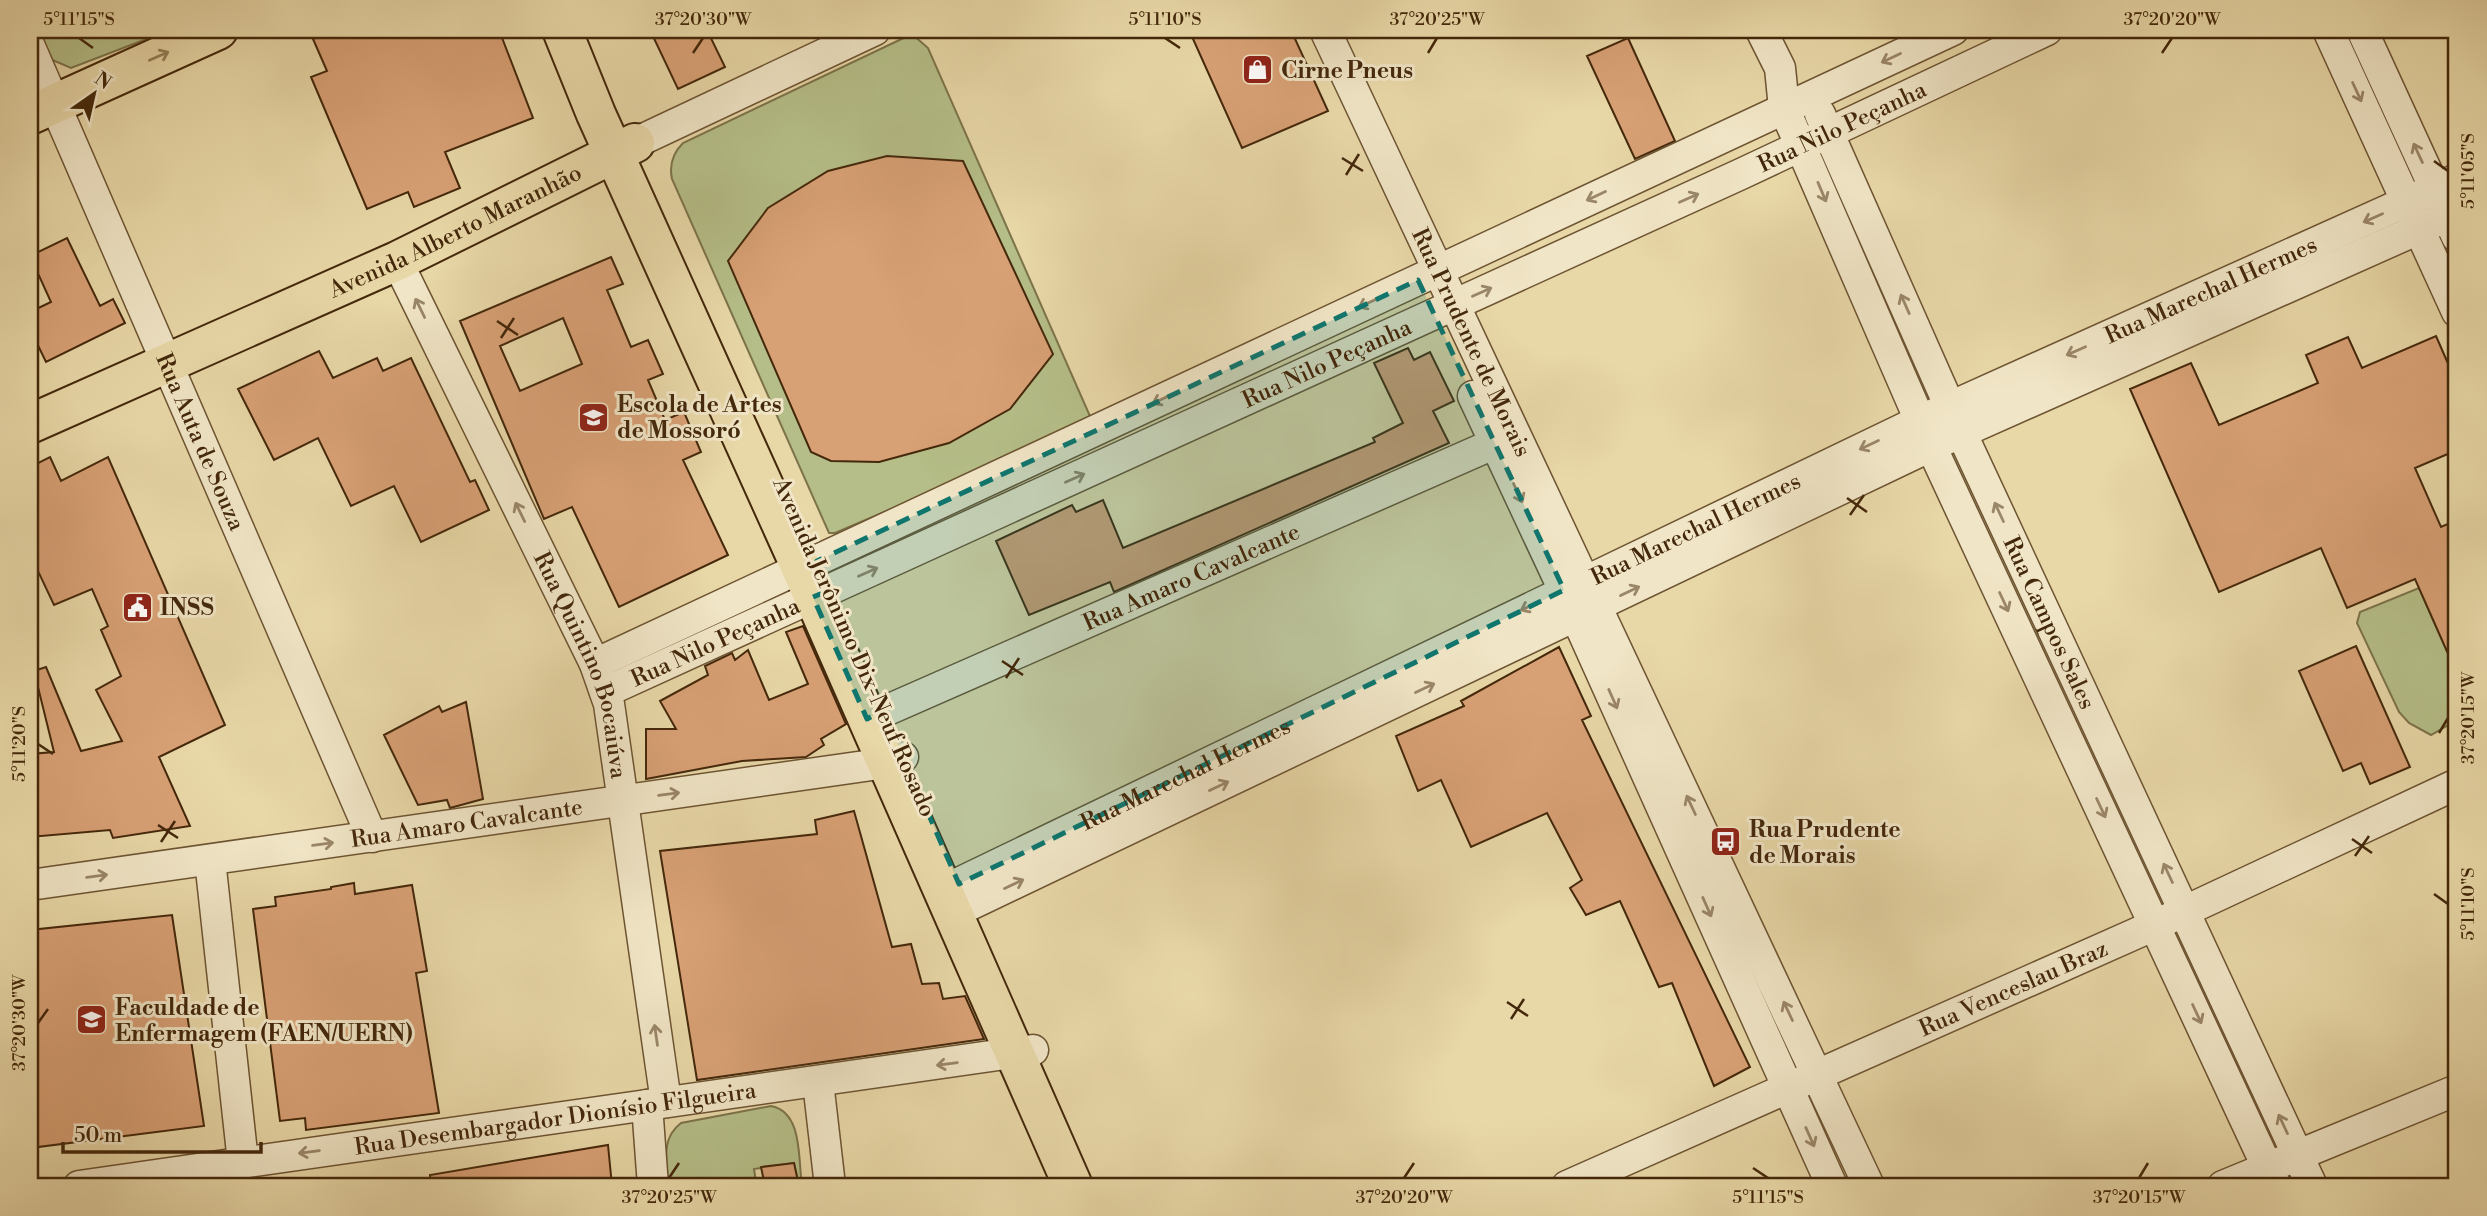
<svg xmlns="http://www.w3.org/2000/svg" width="2487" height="1216" font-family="'Libre Bodoni',serif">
	<rect width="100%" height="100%" fill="#e8d7a7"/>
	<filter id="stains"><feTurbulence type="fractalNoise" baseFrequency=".00286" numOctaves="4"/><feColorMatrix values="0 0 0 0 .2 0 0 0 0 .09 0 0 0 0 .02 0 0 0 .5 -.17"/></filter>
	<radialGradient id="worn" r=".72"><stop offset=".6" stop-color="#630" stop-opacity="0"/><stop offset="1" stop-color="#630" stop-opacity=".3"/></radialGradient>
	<path fill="#b5be88" stroke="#7c734a" stroke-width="2" d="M39 30H170L71 68 50 59Z
		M912 34 928 48 1093 423 835 533H829L672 179C669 165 673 153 683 143Z
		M2419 588 2447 651 2457 647V720L2431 735 2409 723 2399 712 2357 623 2360 612Z
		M771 1106C803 1112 798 1159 802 1186H799L794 1163 754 1169 756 1182 763 1181V1186H668C667 1163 660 1139 681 1123Z"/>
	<path fill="#d8a075" stroke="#44280b" stroke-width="2" fill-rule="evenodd" d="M335 30H499L533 118 445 152 460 188 414 207 408 192 367 209 311 77 327 71 313 39Z
		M650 30H707L725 67 678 89Z
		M1189 30H1291L1328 111 1242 148Z
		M1628 38 1675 141 1635 159 1587 56Z
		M887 156 963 161 1053 354 1010 409 949 443 879 462 831 461 811 452 728 261 768 208 828 171Z
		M67 238 100 306 113 299 125 323 46 362 30 329V312L51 302 30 256Z
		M611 257 623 284 607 290 631 347 648 340 663 374 648 380 665 420 684 412 701 452 683 460 728 555 619 607 572 507 544 519 460 321ZM563 318 582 364 520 391 500 346Z
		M2436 336 2457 384V450L2415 468 2441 527 2457 520V674L2415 579 2347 608 2321 548 2219 592 2130 389 2191 363 2219 425 2318 383 2306 355 2348 337 2362 368Z
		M1408 348 1414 360 1430 352 1454 401 1433 411 1449 443 1114 592 1110 582 1029 615 996 541 1072 505 1076 512 1103 500 1123 548 1375 442 1373 438 1403 423 1374 363Z
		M319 351 333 378 377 358 383 371 411 358 470 482 475 480 489 510 421 542 394 486 351 506 318 438 274 460 238 389Z
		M50 457 61 481 108 457 225 725 159 757 190 826 113 838 110 830 30 837V754L54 752 34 671 46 667 81 751 122 741 96 690 121 676 101 630 108 626 92 589 54 605 38 571 30 575V467Z
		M803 626 846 724 821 739 824 745 806 757 742 761 646 779V729H676L660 701 708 675 705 666 732 653 735 660 748 650 769 700 808 684 786 632Z
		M2356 646 2410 767 2370 784 2361 763 2343 771 2299 671Z
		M1559 647 1591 716 1582 720 1750 1067 1714 1086 1672 983 1659 987 1620 901 1586 915 1570 888 1582 880 1547 813 1471 847 1441 780 1418 791 1396 736 1464 706 1461 701Z
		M466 702 483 799 450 808 447 800 418 805 384 735 439 706 442 712Z
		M854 811 892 947 911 944 922 984 939 983 943 999 965 996 984 1039 697 1080 660 851 817 834 815 820Z
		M354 883 355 894 412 885 427 971 416 973 439 1113 306 1130 305 1118 280 1121 253 909 276 906 275 897 331 889V887Z
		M172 915 204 1126 30 1148V930Z
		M608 1145 612 1186H431L430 1175Z
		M794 1163 799 1186H765L761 1167Z"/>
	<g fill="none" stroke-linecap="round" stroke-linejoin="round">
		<defs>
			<g id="minor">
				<path id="s1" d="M1325 30 1869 1186"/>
				<path d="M1761 30 1780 68 1784 108 1931 446 2276 1186"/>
				<path d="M2328 30 2457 312"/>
				<path d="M2362 30 2457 237"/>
				<path id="s2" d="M30 47 372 837"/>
				<path id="s3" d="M1820 114 1961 432 2312 1186"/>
				<path d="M635 143 875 30"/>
				<path id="s4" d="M397 261 595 664 609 704 666 1102"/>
				<path d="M1473 396 1568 599 1832 1186"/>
				<path d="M595 664 1953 30"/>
				<path id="s5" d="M605 692 1741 174 2047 30"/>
				<path id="s6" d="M867 719 1514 435"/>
				<path d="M210 860 243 1162"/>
				<path id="s7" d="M30 885 886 763 903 757"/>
				<path id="s8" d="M942 891 1921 420 2457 179"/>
				<path d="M953 913 1931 446 2457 212"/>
				<path d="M818 1082 830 1186"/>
				<path d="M647 1105 653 1186"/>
				<path id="s9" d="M79 1186 1033 1050"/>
				<path id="s10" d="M1567 1186 2155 925 2457 784"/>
				<path d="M2223 1186 2457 1090"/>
			</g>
			<g id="major">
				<path d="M562 30 596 114 801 568 1073 1186"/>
				<path d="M30 115 218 30"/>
				<path id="s11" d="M30 424 397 261 635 143"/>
			</g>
		</defs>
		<use href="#minor" stroke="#6d5432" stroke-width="33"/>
		<use href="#major" stroke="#44280b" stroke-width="42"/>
		<use href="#minor" stroke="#f0e5c6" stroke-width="30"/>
		<use href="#major" stroke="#e8d7a7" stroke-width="38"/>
	</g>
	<defs><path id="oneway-shaft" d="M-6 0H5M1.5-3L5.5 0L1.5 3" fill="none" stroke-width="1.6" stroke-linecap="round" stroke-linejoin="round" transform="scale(1.75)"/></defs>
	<use stroke="#968059" href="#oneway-shaft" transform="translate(159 56) rotate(-24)"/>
	<g stroke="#9a8668">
		<use href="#oneway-shaft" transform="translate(1891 58) rotate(155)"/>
		<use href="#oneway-shaft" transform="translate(2357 92) rotate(65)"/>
		<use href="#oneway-shaft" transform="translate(2418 153) rotate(-115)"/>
		<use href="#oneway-shaft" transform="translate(1822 192) rotate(67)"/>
		<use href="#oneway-shaft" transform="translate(1596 196) rotate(155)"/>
		<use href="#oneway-shaft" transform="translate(1689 198) rotate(-24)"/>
		<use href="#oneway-shaft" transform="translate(2373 218) rotate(156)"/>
		<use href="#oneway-shaft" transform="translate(1482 292) rotate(-24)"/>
		<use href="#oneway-shaft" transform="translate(1368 303) rotate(155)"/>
		<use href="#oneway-shaft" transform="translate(1905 304) rotate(-114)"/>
		<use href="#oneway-shaft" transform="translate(420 308) rotate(-116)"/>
		<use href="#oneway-shaft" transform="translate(2076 351) rotate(156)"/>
		<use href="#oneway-shaft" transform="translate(1162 399) rotate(155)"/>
		<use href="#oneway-shaft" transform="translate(1869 445) rotate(155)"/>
		<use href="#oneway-shaft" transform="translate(1075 478) rotate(-24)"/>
		<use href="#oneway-shaft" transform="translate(1518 493) rotate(65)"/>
		<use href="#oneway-shaft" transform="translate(520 512) rotate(-116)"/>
		<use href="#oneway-shaft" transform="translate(1999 512) rotate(-115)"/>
		<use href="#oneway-shaft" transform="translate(868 572) rotate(-24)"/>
		<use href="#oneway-shaft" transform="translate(1630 591) rotate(-26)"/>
		<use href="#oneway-shaft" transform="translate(2004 602) rotate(65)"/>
		<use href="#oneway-shaft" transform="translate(1530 606) rotate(154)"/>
		<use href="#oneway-shaft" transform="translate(1425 688) rotate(-25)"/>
		<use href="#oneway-shaft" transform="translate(1613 699) rotate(66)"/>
		<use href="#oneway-shaft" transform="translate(1219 786) rotate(-25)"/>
		<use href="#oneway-shaft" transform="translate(669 794) rotate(-8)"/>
		<use href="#oneway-shaft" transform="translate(1691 805) rotate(-115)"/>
		<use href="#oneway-shaft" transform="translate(2101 808) rotate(65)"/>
		<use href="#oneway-shaft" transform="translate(323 844) rotate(-8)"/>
		<use href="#oneway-shaft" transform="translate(2168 873) rotate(-115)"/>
		<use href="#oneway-shaft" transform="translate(97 876) rotate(-8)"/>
		<use href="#oneway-shaft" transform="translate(1014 884) rotate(-25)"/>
		<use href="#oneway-shaft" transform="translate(1707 907) rotate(66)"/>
		<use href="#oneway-shaft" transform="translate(1788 1011) rotate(-115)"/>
		<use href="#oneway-shaft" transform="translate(2197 1014) rotate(65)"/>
		<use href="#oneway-shaft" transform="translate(656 1035) rotate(-98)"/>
		<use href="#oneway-shaft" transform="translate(947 1064) rotate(172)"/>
		<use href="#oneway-shaft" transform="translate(2283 1124) rotate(-115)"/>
		<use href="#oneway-shaft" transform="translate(1810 1137) rotate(66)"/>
		<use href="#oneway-shaft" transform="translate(309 1152) rotate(172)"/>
	</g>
	<path fill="#0f766e" fill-opacity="0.2" stroke="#0f766e" stroke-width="5" stroke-dasharray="14 9" stroke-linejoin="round" d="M1418 280 1564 590 959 884 883 710 867 719 813 597 830 590 817 561Z"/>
	<path fill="none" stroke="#44280b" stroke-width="2.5" d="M79 38 93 48M1165 38 1180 48M693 53 703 38M1428 53 1437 38M2162 53 2172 38M1342 158 1363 171M2434 161 2448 171M1346 175 1359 154M497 321 518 335M501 338 514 318M1847 498 1867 512M1850 515 1864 495M1002 661 1023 675M1006 678 1019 658M2439 733 2448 718M38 744 53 754M158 825 178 838M2352 839 2372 853M161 842 175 821M2355 856 2369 836M2434 894 2448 904M1507 1002 1528 1016M1511 1019 1524 999M38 1023 48 1009M1753 1168 1768 1178M669 1178 679 1163M1404 1178 1414 1163M2139 1178 2148 1163"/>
	<defs>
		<symbol id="shop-square" viewBox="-11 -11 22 22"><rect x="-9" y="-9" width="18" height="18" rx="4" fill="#8f2418" stroke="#f0e5c6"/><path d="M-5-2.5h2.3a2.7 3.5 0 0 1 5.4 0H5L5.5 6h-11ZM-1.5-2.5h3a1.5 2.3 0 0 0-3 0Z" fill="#fff"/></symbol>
		<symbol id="school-square" viewBox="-11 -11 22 22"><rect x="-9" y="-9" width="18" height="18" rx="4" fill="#8f2418" stroke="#f0e5c6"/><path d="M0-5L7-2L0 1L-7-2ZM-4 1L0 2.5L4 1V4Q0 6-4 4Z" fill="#fff"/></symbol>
		<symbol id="civic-square" viewBox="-11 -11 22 22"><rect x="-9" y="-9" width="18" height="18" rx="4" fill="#8f2418" stroke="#f0e5c6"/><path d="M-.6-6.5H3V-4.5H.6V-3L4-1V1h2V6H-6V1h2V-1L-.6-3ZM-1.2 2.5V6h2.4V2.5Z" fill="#fff"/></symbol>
		<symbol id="bus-square" viewBox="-11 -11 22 22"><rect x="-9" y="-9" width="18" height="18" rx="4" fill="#8f2418" stroke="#f0e5c6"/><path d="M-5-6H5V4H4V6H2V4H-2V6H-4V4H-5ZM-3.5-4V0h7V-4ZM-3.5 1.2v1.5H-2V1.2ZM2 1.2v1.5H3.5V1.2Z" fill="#fff"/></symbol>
		<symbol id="university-square" viewBox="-11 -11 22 22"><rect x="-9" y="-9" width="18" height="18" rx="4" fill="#8f2418" stroke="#f0e5c6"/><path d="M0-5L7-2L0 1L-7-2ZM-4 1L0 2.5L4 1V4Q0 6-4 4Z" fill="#fff"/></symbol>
	</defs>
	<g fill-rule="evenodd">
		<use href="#shop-square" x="1240" y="52" width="35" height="35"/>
		<use href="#school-square" x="576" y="400" width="35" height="35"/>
		<use href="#civic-square" x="120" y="590" width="35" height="35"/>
		<use href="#bus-square" x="1708" y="824" width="35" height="35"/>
		<use href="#university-square" x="74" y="1002" width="35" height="35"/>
	</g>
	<g text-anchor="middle" stroke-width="6" stroke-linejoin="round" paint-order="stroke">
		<g font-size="23" font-weight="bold" fill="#44280b" stroke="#f0e5c6" text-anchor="start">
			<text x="1281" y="78">Cirne Pneus</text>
			<text x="617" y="412">Escola de Artes<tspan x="617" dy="26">de Mossoró</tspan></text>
			<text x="160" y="615">INSS</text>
			<text x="1749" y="837">Rua Prudente<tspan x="1749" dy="26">de Morais</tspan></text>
			<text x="115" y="1015">Faculdade de<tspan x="115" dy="26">Enfermagem (FAEN/UERN)</tspan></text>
		</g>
		<g font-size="23" fill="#44280b" stroke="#f0e5c6">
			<text dy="8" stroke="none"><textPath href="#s5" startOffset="1360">Rua Nilo Peçanha</textPath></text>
			<text dy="8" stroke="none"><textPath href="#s11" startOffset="467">Avenida Alberto Maranhão</textPath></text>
			<text dy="8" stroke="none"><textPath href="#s8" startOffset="1404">Rua Marechal Hermes</textPath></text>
			<text dy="8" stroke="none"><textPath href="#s1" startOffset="345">Rua Prudente de Morais</textPath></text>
			<text dy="8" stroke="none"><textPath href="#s5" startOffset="793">Rua Nilo Peçanha</textPath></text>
			<text dy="8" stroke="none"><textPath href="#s2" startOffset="430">Rua Auta de Souza</textPath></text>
			<text dy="8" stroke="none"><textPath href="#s8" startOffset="836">Rua Marechal Hermes</textPath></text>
			<text dy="8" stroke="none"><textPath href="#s6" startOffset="354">Rua Amaro Cavalcante</textPath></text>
			<text dy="8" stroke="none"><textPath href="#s3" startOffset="558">Rua Campos Sales</textPath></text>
			<text dy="8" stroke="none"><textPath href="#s5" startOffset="121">Rua Nilo Peçanha</textPath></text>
			<text transform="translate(855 647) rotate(66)" y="8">Avenida Jerônimo Dix-Neuf Rosado</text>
			<text dy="8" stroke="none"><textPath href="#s4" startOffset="446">Rua Quintino Bocaiúva</textPath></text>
			<text dy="8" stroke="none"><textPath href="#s8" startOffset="270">Rua Marechal Hermes</textPath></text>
			<text dy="8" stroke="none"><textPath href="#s7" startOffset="441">Rua Amaro Cavalcante</textPath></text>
			<text dy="8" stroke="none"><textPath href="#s10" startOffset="488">Rua Venceslau Braz</textPath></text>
			<text dy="8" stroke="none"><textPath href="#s9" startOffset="481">Rua Desembargador Dionísio Filgueira</textPath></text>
		</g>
	</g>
	<rect width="2487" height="1216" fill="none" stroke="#e8d7a7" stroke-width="77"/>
	<g transform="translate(94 94) rotate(34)" stroke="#f0e5c6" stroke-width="5" paint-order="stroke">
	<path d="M0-5L12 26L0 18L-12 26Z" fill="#44280b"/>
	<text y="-10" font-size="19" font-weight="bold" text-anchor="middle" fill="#44280b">N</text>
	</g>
	<path d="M63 1142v10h198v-10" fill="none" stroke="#44280b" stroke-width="3.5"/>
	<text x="74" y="1142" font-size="21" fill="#44280b" stroke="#f0e5c6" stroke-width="5" paint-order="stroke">50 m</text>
	<rect x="38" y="38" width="2410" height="1140" fill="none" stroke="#44280b" stroke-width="2.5"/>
	<g font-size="18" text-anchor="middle" fill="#44280b">
		<text x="79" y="25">5°11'15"S</text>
		<text x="703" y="25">37°20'30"W</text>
		<text x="1165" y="25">5°11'10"S</text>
		<text x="1437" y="25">37°20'25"W</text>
		<text x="2172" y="25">37°20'20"W</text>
		<text transform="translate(2468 171) rotate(-90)" y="6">5°11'05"S</text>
		<text transform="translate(2468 718) rotate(-90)" y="6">37°20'15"W</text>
		<text transform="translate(19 744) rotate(-90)" y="6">5°11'20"S</text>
		<text transform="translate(2468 904) rotate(-90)" y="6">5°11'10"S</text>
		<text transform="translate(19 1023) rotate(-90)" y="6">37°20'30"W</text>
		<text x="669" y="1203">37°20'25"W</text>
		<text x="1404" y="1203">37°20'20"W</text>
		<text x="1768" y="1203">5°11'15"S</text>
		<text x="2139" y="1203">37°20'15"W</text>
	</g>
	<rect width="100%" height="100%" filter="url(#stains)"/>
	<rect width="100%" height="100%" fill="url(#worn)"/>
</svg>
